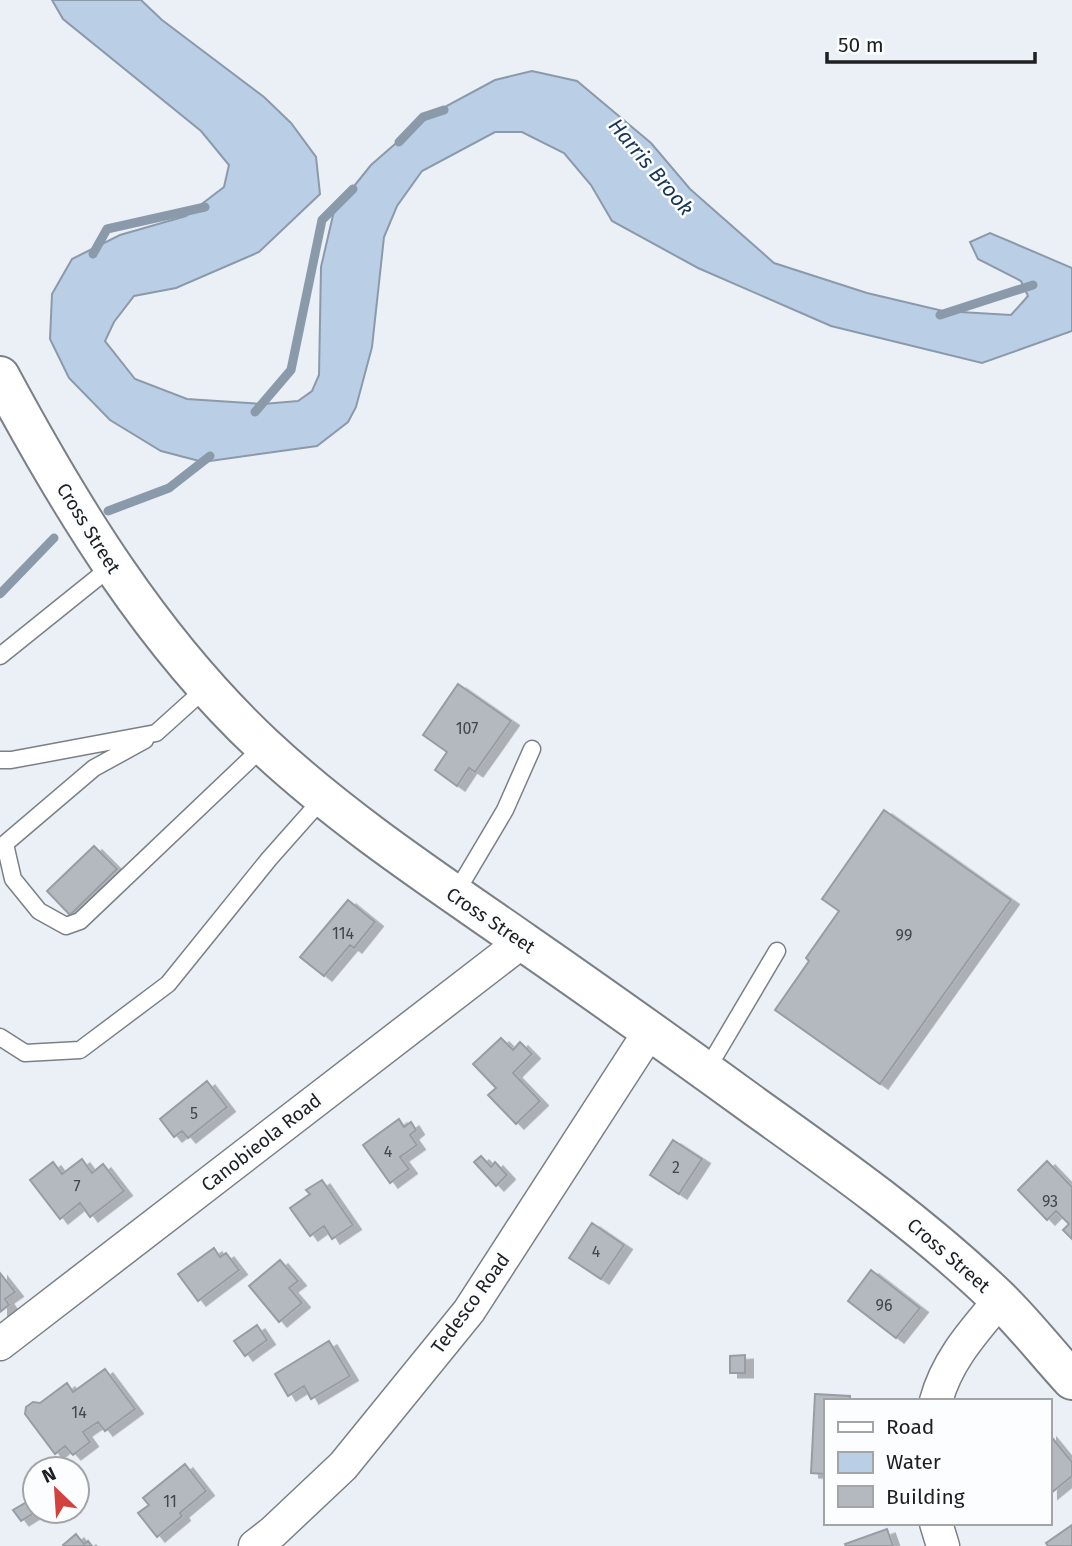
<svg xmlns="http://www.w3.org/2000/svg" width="1072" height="1546" font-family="'Fira Sans',sans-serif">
	<defs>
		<filter id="shadow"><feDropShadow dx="8" dy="4.5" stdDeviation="0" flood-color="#0004"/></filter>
	</defs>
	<rect width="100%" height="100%" fill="#eaf0f6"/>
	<path fill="#bacee6" stroke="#8b9aab" stroke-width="2" d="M52 0H141L162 20 264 97 291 123 316 157 320 194 259 252 176 288 134 296 114 322 105 341 135 379 187 399 263 404 298 401 312 391 319 375 321 267 334 211 371 165 426 117 495 80 532 71 577 81 651 143 690 189 774 263 867 293 943 311 1011 315 1028 296 1021 281 978 259 970 242 990 233 1072 268V331L982 363 831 326 698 268 612 221 591 185 564 153 522 132H495L422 171 397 206 384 237 372 347 356 407 348 422 317 446 203 462 161 451 110 420 69 378 50 339 52 294 72 259 120 235 186 216 224 187 229 165 201 131 63 19Z"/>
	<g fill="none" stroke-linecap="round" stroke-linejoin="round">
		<path stroke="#8b9aab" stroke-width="9" d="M399 142 423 117 444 110
			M93 254 107 229 205 207
			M940 315 1033 285
			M255 412 291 370 322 220 353 189
			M108 511 169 488 210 456
			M0 594 54 538"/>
	</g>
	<path fill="#b4b9bf" stroke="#989da3" stroke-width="2" filter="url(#shadow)" d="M458 684 511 721 475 772 469 768 457 786 435 770 447 752 423 735Z
		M884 810 1011 900 880 1084 775 1010 809 961 806 958 839 911 822 899Z
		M94 846 117 869 70 915 47 891Z
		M348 900 375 922 354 948 350 945 324 976 300 957Z
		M501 1038 513 1050 520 1042 532 1054 513 1073 540 1101 516 1124 488 1095 496 1088 473 1064Z
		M207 1081 227 1107 188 1138 182 1131 174 1137 160 1119Z
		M399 1119 404 1127 411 1122 416 1130 410 1135 417 1145 400 1157 409 1169 390 1183 363 1145Z
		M673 1140 702 1159 679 1194 650 1175Z
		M481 1156 491 1167 495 1162 507 1175 496 1186 474 1162Z
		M82 1159 92 1173 103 1164 124 1191 90 1217 80 1203 60 1219 30 1180 53 1162 62 1174Z
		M1047 1161 1072 1187V1239L1063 1230 1069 1224 1056 1211 1047 1220 1018 1190Z
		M322 1180 353 1225 332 1239 324 1226 310 1236 290 1208 310 1194 306 1190Z
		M592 1223 624 1245 601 1279 569 1258Z
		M214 1248 220 1257 226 1253 239 1270 198 1301 178 1274Z
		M280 1260 298 1281 289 1288 302 1303 279 1322 249 1286Z
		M871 1270 920 1308 896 1338 848 1301Z
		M0 1273 15 1292 5 1299 9 1305 0 1312Z
		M257 1325 267 1340 245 1356 234 1341Z
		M329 1341 350 1376 311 1399 304 1386 288 1396 275 1374Z
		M745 1355V1373H730V1356Z
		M105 1369 135 1409 105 1431 98 1422 83 1432 90 1442 73 1455 65 1446 55 1454 25 1414 26 1407 33 1402 40 1403 67 1383 73 1392Z
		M815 1394 850 1396V1401H825V1474L811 1473Z
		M1049 1434 1072 1462V1476L1050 1494Z
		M185 1464 206 1491 180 1513 182 1516 157 1537 138 1513 149 1505 143 1498Z
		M32 1499 37 1511 21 1521 13 1510Z
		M1072 1525V1546H1048L1046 1543Z
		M887 1529 893 1546H846L845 1544Z
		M76 1534 84 1544 88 1541 92 1546H64L63 1545Z"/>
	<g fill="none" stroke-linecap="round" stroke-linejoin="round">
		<defs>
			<path id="service" d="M0 656 112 566
				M0 760H11L156 733 206 688
				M5 844 13 879 39 911 66 926 80 921 264 746
				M0 848 94 768 145 740
				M454 896 505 810 532 749
				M0 1037 25 1053 80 1050 168 984 269 859 324 797
				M706 1071 777 951"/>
			<path id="minor" d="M0 1344 523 941
				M936 1401C947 1360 974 1331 1000 1300
				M936 1523 943 1546
				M255 1546 273 1532 343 1466 469 1311 650 1031"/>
			<path id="tertiary" d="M0 376C72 510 152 641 263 745 343 820 436 881 525 943 603 997 680 1052 757 1108 840 1167 923 1226 997 1297 1024 1323 1047 1353 1072 1380"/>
		</defs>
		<use href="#service" stroke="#7b8086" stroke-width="19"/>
		<use href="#minor" stroke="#7b8086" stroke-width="35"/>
		<use href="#tertiary" stroke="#7b8086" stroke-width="42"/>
		<use href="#service" stroke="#fff" stroke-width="16"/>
		<use href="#minor" stroke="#fff" stroke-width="32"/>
		<use href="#tertiary" stroke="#fff" stroke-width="38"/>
	</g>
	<g text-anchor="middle" stroke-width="5" stroke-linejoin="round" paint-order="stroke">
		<g font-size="16" fill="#434648">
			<text x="467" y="734">107</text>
			<text x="343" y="939">114</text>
			<text x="904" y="941">99</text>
			<text x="194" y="1119">5</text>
			<text x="388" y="1157">4</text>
			<text x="676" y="1173">2</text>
			<text x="77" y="1192">7</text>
			<text x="1050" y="1207">93</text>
			<text x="596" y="1257">4</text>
			<text x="884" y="1311">96</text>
			<text x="79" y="1418">14</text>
			<text x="170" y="1507">11</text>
		</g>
		<g font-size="19" fill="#1d1f21" stroke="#fcfdfe">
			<text transform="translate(89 528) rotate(58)" y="7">Cross Street</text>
			<text transform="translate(491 920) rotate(34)" y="7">Cross Street</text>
			<text transform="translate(261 1142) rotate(-38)" y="7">Canobieola Road</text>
			<text transform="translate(949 1255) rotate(41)" y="7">Cross Street</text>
			<text transform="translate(470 1303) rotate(-54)" y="7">Tedesco Road</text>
		</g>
		<g font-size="21" font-style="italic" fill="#173657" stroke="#fcfdfe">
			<text transform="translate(651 167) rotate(50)" y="7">Harris Brook</text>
		</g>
	</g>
	<rect x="824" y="1399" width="228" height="126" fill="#fcfdfe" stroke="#a3a4a6" stroke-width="2"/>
	<rect x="838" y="1422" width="35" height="10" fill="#ffffff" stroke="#a3a4a6" stroke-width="2"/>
	<text x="886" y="1434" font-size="21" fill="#1d1f21">Road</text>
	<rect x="838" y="1452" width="35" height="21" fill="#bacee6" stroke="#a3a4a6" stroke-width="2"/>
	<text x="886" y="1469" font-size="21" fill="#1d1f21">Water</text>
	<rect x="838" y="1486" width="35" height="21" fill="#b4b9bf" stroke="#a3a4a6" stroke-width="2"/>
	<text x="886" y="1504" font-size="21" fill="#1d1f21">Building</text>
	<g transform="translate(56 1490) rotate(335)"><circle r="33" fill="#fcfdfe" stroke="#a3a4a6" stroke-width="2"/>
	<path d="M0-5L12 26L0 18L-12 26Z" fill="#d24340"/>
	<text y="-10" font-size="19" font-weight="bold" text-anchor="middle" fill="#1d1f21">N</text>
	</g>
	<path d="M827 52v10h208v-10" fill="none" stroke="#1d1f21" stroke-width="3.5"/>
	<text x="838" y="52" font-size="21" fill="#1d1f21" stroke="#fcfdfe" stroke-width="5" paint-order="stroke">50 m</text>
</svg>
